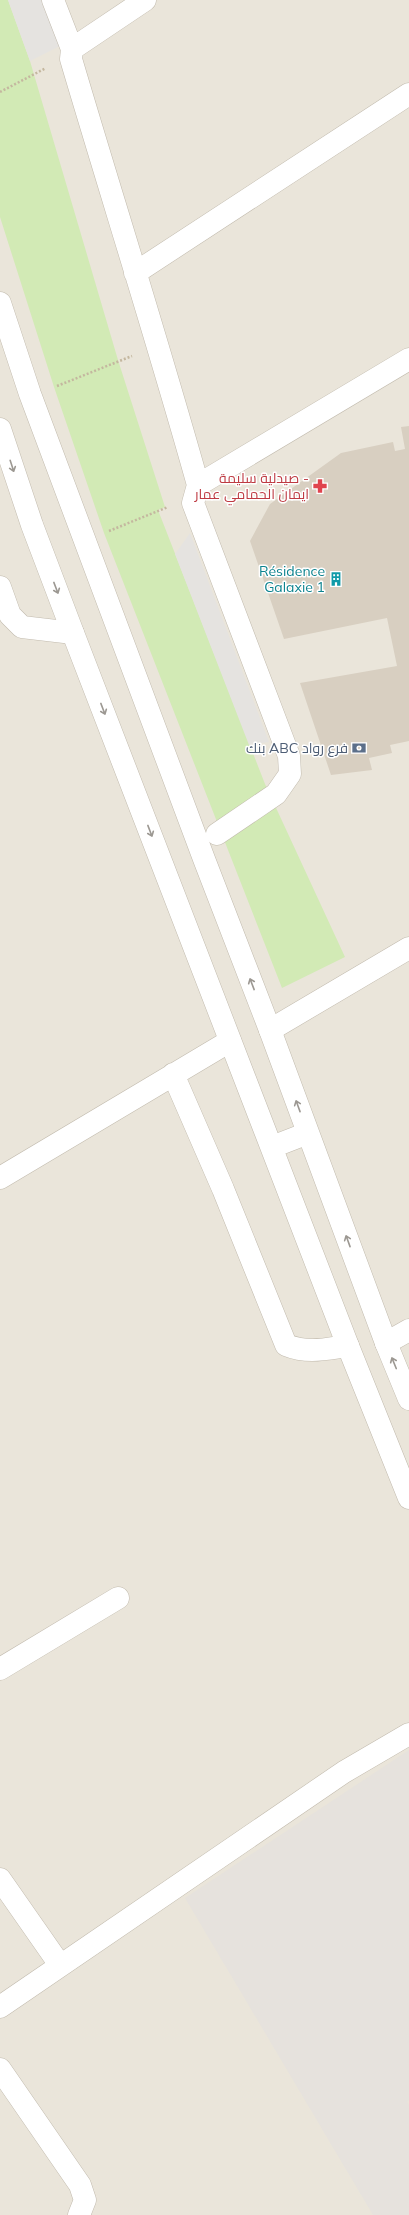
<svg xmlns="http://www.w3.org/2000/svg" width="409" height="2215" font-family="Mulish,Cairo,sans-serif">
	<rect width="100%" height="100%" fill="#f6f3ec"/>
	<path fill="#eae5da" d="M0 0H409V2215H0Z"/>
	<path fill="#e6e2dd" d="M409 1750V2100L407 2102 409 2105V2215H373L185 1898Z"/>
	<path fill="#d2eab5" d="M0 0H8L30 61 118 360 165 507 158 510 265 784 345 957 282 988 104 533 54 387 0 217Z"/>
	<path fill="#e5e3e0" d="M8 0H49L66 43 30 61Z
		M190 533 269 742 249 745 175 554Z"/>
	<path fill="#d8cfc1" d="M409 426V741L390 745 392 753 369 758 372 770 331 775 300 683 397 666 387 618 284 639 250 541 270 504 341 453 393 442 395 451 405 449 401 427Z"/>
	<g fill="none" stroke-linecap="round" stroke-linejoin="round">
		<defs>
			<path id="minor" d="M53 0 72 49 71 59C113 201 158 342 198 485L193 503 289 756 290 774 276 794 217 834
				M72 49 145 0
				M135 273 409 94
				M198 485 409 359
				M0 587 10 615 22 627 73 633
				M270 1030 409 948
				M173 1074 223 1189 286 1345C308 1354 326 1349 348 1346
				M0 1178 230 1041
				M386 1343 409 1330
				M0 1669 118 1598
				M0 1879 60 1965
				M0 2007 344 1772 409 1734
				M0 2069 80 2185 85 2200 79 2215"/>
			<path id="tertiary" d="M0 303 30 394 204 859 270 1030 386 1343 409 1399
				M0 429 32 525 73 633 348 1346 409 1498
				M272 1147 308 1133"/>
		</defs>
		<use href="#minor" stroke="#c2bbae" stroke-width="23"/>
		<use href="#tertiary" stroke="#c2bbae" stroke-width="23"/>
		<path stroke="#c4b79f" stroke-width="2.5" stroke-dasharray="2 2" stroke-linecap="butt" d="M0 92 46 68
			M57 386 132 356
			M109 531 168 507"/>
		<use href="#minor" stroke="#fff" stroke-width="22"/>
		<use href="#tertiary" stroke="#fff" stroke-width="22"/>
	</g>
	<defs><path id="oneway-shaft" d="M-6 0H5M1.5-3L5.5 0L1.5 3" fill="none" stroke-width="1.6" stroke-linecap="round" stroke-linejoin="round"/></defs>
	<g stroke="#9c9892">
		<use href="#oneway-shaft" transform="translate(12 466) rotate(72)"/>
		<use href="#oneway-shaft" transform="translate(56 588) rotate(69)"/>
		<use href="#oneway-shaft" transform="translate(103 709) rotate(69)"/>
		<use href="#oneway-shaft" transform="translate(150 831) rotate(69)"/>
		<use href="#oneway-shaft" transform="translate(252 984) rotate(-111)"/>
		<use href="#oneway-shaft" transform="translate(298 1106) rotate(-110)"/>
		<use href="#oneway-shaft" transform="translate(348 1241) rotate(-110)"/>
		<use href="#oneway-shaft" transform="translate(394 1363) rotate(-112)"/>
	</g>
	<defs>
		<symbol id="pharmacy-bare" viewBox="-9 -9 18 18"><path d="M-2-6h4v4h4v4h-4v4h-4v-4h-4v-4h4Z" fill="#e0444e" stroke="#fff" stroke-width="2.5" paint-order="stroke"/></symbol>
		<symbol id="building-bare" viewBox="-9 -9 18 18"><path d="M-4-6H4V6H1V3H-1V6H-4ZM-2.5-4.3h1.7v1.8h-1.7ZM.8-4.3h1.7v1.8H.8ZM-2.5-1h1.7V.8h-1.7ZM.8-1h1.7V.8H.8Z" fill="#0f9aa8" stroke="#fff" stroke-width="2.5" paint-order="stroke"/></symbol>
		<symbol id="bank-bare" viewBox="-9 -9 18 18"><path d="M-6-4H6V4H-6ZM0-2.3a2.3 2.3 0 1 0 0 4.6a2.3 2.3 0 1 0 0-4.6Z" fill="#5c6f8a" stroke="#fff" stroke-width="2.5" paint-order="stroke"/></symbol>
	</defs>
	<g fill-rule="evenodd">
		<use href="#pharmacy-bare" x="310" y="476" width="20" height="20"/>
		<use href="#building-bare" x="326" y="569" width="20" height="20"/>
		<use href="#bank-bare" x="349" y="738" width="20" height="20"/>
	</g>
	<g text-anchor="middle" stroke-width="3" stroke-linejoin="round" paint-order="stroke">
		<g font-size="14" fill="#be3a42" stroke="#fff" text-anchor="end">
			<text x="309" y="483">صيدلية سليمة -<tspan x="309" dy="16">ايمان الحمامي عمار</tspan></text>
		</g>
		<g font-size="14" fill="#0d838f" stroke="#fff" text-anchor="end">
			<text x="325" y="576">Résidence<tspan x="325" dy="16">Galaxie 1</tspan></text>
		</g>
		<g font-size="14" fill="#4e5e75" stroke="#fff" text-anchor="end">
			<text x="348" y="753">بنك ABC فرع رواد</text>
		</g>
	</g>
</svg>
